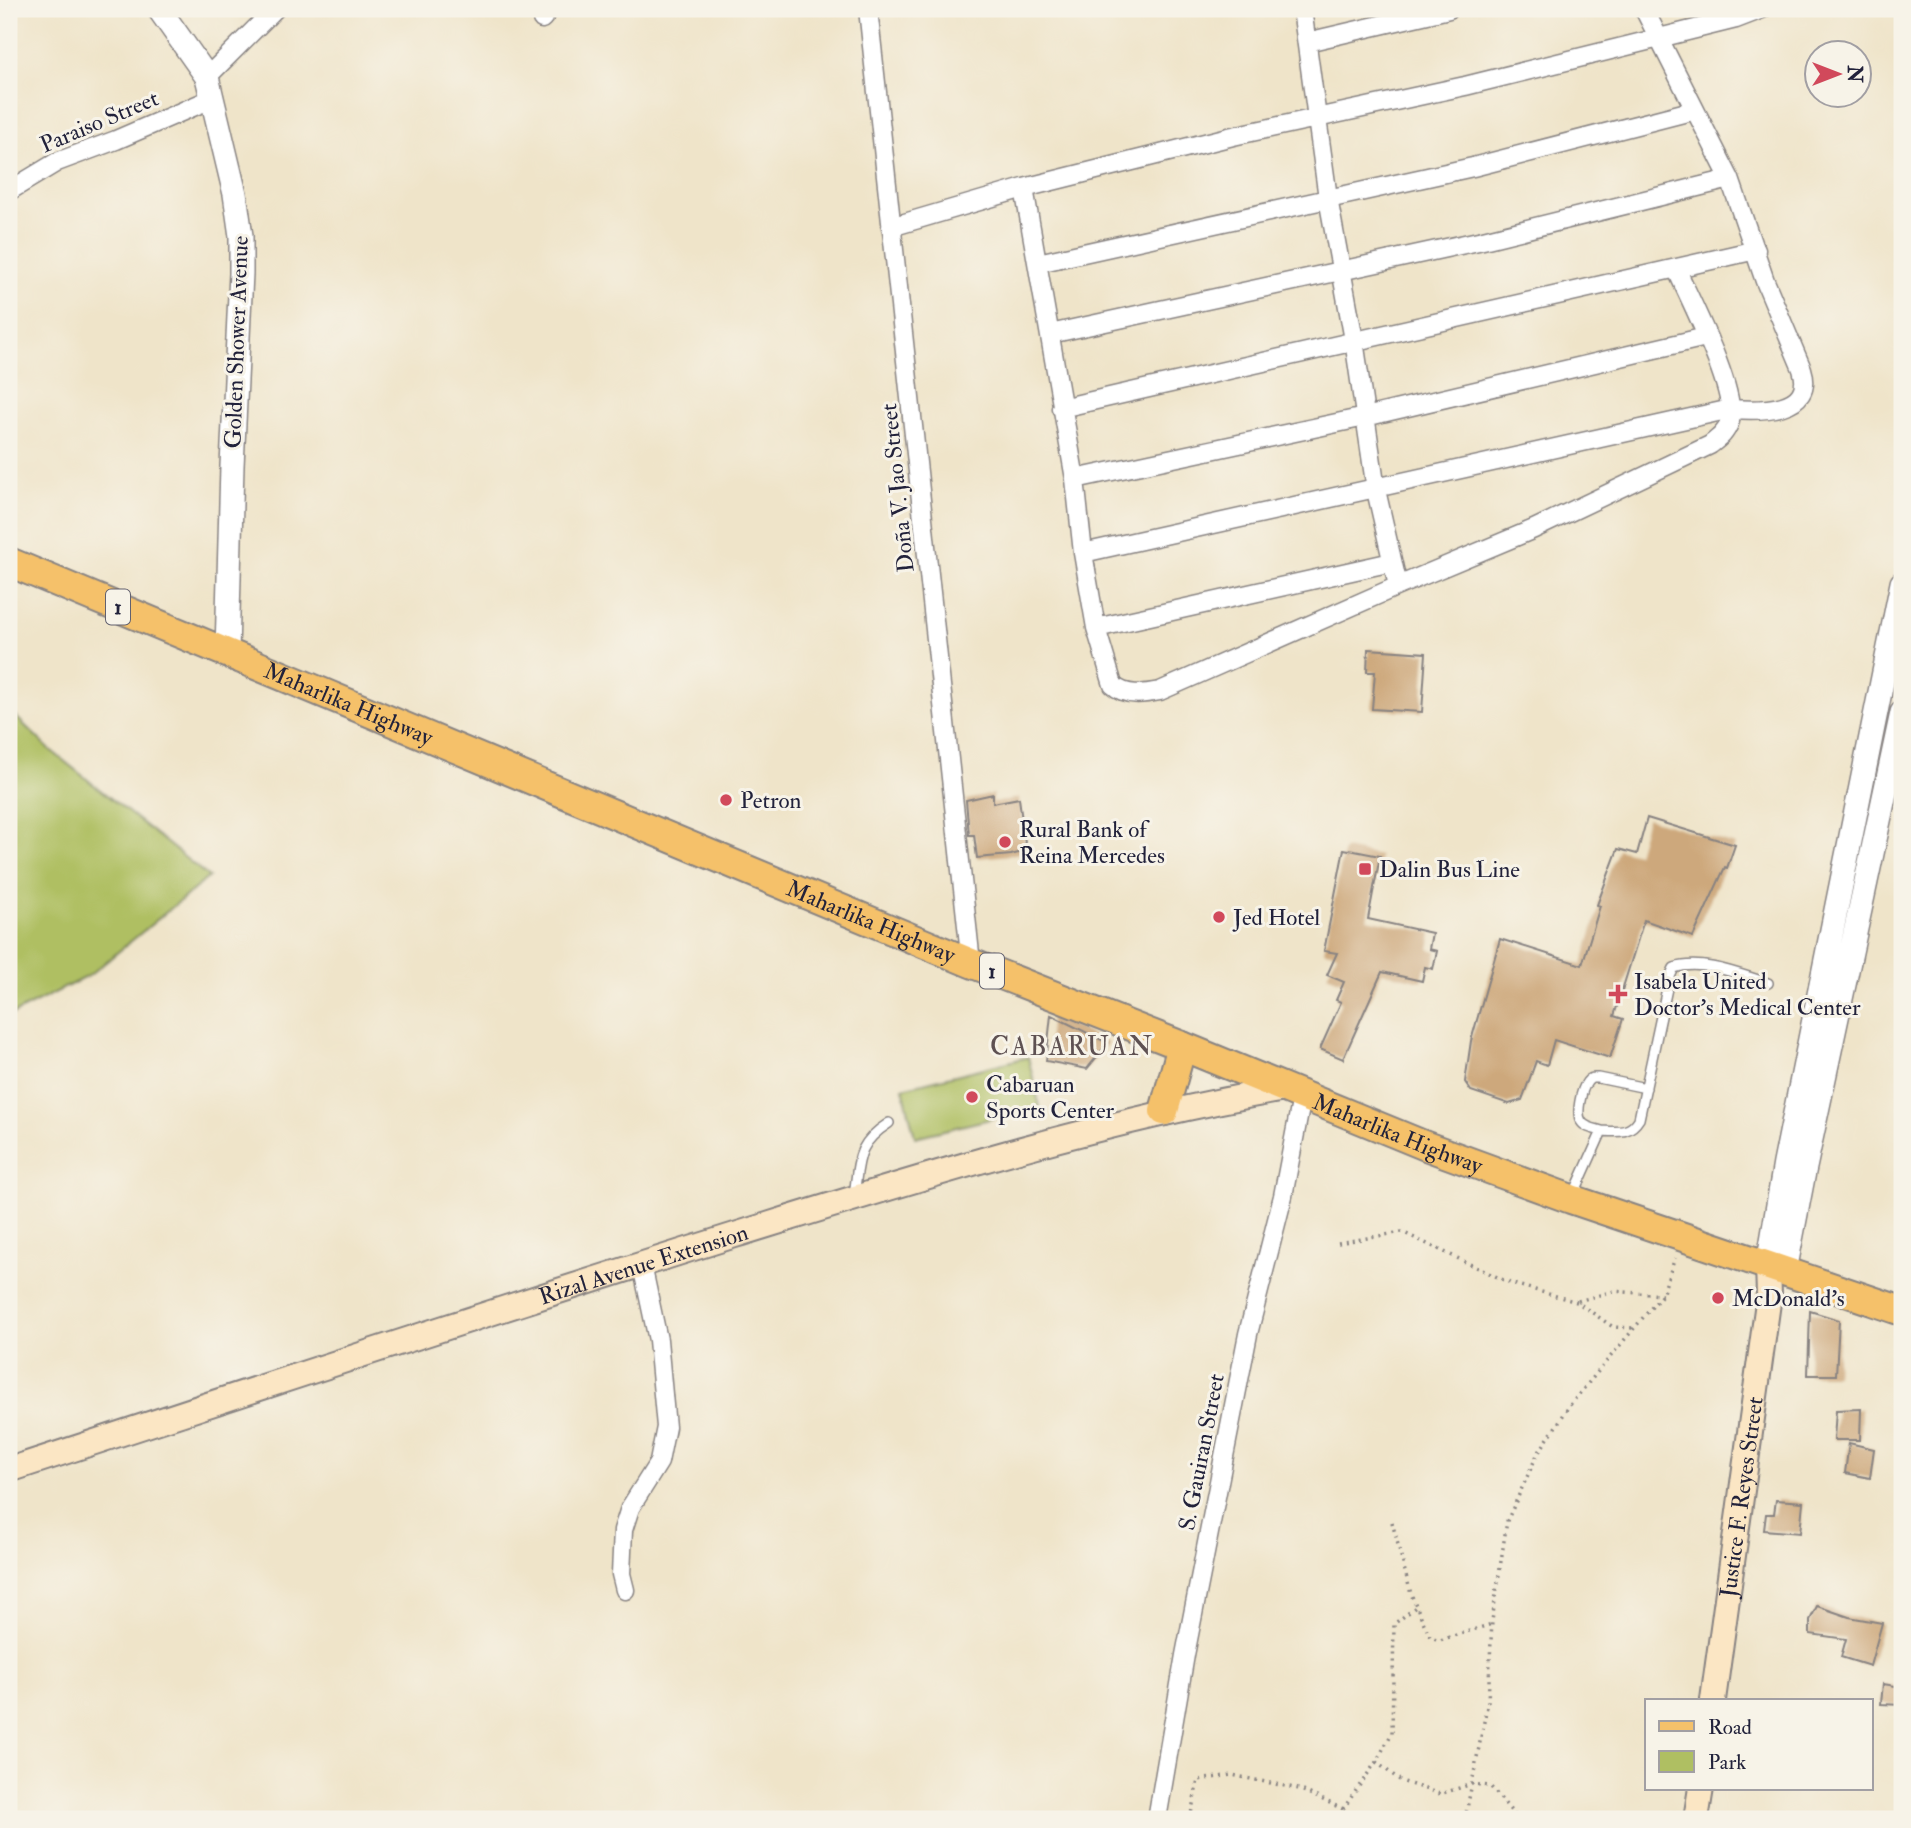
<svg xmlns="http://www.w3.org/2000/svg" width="1911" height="1828" font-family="'IM FELL Double Pica',serif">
	<rect width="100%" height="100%" fill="#f7f3e8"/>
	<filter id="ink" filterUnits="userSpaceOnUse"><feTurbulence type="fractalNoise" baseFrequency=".0143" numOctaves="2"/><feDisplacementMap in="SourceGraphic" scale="14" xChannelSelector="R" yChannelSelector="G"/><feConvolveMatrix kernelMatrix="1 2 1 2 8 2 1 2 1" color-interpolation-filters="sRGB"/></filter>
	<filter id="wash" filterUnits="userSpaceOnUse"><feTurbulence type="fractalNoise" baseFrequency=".00686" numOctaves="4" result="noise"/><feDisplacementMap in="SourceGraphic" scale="28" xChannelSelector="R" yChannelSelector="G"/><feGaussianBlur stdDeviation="1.57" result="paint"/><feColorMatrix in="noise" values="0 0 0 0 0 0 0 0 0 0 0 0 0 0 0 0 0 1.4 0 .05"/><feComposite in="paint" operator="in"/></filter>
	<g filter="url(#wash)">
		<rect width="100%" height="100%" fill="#efe4c9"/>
		<path fill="#afbf62" stroke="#68704e" stroke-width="2" d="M9 710 48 748 209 877 90 975 9 1016Z
			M1028 1057 1040 1107 915 1137 903 1088Z"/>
		<g id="blocks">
			<path fill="#cda87c" d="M1368 649 1426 653 1422 712 1372 709 1375 672H1367Z
				M993 794V803L1019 798 1026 851 1011 855 977 858 974 835H969L966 800Z
				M1647 818 1735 845 1727 868 1725 867 1693 937 1644 920 1614 1016 1623 1019 1610 1058 1554 1040 1547 1065 1536 1061 1522 1100 1509 1104 1471 1091 1465 1082 1471 1041 1500 939 1582 965 1600 906 1597 905 1618 849 1637 854Z
				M1344 849 1380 856 1368 919 1432 933 1429 949 1437 951 1433 969 1425 967 1422 981 1382 972 1343 1059 1320 1049 1341 1002 1336 1000 1344 982 1327 975 1337 953 1324 951Z
				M1051 1015 1108 1043 1087 1069 1046 1061Z
				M1810 1311 1839 1320 1836 1375H1808Z
				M1861 1409 1860 1440H1834L1836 1410Z
				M1849 1443 1874 1449 1870 1478 1845 1473Z
				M1776 1500 1803 1502 1800 1533 1764 1530 1766 1514H1774Z
				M1817 1606 1849 1617 1882 1623 1870 1666 1841 1657 1846 1639 1810 1634V1620Z
				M1883 1684 1902 1687V1705L1881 1704Z"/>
		</g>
	</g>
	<g filter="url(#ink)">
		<use href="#blocks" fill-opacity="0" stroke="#888382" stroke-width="2"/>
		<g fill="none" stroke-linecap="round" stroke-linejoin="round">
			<defs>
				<path id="service" d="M1602 1131C1595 1129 1585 1128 1581 1121 1576 1113 1581 1090 1587 1082 1591 1077 1593 1078 1598 1078L1646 1088
					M854 1196C859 1160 856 1144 889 1123
					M1573 1196 1602 1131C1618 1132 1630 1134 1639 1119L1669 979 1674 968C1704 959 1740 975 1768 983"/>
				<path id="minor" d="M868 9C904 327 939 645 971 963
					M1302 9 1328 198 1354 340 1376 490 1398 586
					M542 19 550 9
					M1307 42 1449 9
					M207 77 275 9
					M1024 188 1075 479 1083 553 1096 628 1113 685C1126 697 1144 694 1160 691L1398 586 1534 529 1710 445C1719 438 1726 433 1730 421 1737 390 1690 300 1676 268
					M9 191 57 162 116 140 211 99
					M891 227 1024 188 1233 136 1465 86 1736 19 1762 9
					M1038 263 1473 167 1695 110
					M1050 334 1483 240 1730 179
					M1061 408 1756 250
					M1075 479 1365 417 1706 337
					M1083 553 1731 409C1758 411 1816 413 1802 369L1765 281 1730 179 1644 9
					M1096 628 1392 562
					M625 1590 621 1574 623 1530 630 1508 659 1462 666 1427 658 1340 642 1265
					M1157 1819 1185 1655 1248 1334 1283 1196 1302 1097"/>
				<path id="tertiary" d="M159 9 207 77 235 194 241 236V273L232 466 227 652
					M1768 1265 1785 1163 1902 583
					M1785 1271 1804 1172 1902 713"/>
				<g id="secondary">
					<path id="s1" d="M9 1470C251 1391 492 1311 735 1235 916 1179 1098 1121 1285 1089"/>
					<path id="s2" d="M1713 1700 1769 1295 1768 1265"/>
					<path d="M1696 1819 1701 1788"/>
				</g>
				<g id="primary">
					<path id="s3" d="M9 562 971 963 1182 1046 1426 1146 1571 1199 1902 1311"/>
					<path d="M1164 1111 1182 1046"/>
				</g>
			</defs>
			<use href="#service" stroke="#888382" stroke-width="12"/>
			<use href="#minor" stroke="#888382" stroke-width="21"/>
			<use href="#tertiary" stroke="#888382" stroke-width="26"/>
			<use href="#secondary" stroke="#888382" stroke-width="28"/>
			<use href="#primary" stroke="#888382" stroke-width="32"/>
			<path stroke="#888382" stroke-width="3.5" stroke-dasharray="2 5" stroke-linecap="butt" d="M1338 1243 1402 1232 1510 1283 1577 1302 1613 1327 1634 1328
				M1578 1301 1614 1291 1662 1295
				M1392 1522 1411 1594 1430 1637 1440 1640 1492 1624
				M1376 1762 1401 1781 1440 1794 1472 1784 1490 1786 1518 1819
				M1343 1809 1376 1762 1392 1733 1394 1624 1417 1606
				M1190 1819 1198 1780 1232 1775 1299 1789 1343 1809 1355 1819
				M1465 1819 1488 1701 1492 1621 1507 1521 1537 1455 1570 1405 1662 1295 1675 1258"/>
			<use href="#service" stroke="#fff" stroke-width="9"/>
			<use href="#minor" stroke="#fff" stroke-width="18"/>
			<use href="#tertiary" stroke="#fff" stroke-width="23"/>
			<use href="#secondary" stroke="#fbe6c4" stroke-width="24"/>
			<use href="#primary" stroke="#f5c16b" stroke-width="28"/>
		</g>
	</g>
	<g fill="#d1495b" stroke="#f7f3e8" stroke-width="2.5">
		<circle cx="726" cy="800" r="7"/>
		<circle cx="1005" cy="842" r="7"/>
		<rect x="1358" y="862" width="14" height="14" rx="3.5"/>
		<circle cx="1219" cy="917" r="7"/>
		<path d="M1614.5 983.5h7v7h7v7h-7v7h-7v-7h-7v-7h7z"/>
		<circle cx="972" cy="1097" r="7"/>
		<circle cx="1718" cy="1298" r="7"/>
	</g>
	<g text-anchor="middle" stroke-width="6" stroke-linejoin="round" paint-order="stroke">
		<g fill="#f7f3e8" stroke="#62616f" stroke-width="2">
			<rect x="106" y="589.5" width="24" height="35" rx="5"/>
			<rect x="980" y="953.5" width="24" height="35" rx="5"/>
		</g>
		<g font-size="21" font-weight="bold" fill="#22223b">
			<text x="118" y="614">1</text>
			<text x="992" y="978">1</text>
		</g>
		<g font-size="23" fill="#22223b" stroke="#f7f3e8">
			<text transform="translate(99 121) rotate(-23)" y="8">Paraiso Street</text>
			<text transform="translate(236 342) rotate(-88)" y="8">Golden Shower Avenue</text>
			<text transform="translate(897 488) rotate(-96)" y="8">Doña V. Jao Street</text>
			<text dy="8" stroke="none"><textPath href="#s3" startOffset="368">Maharlika Highway</textPath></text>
			<text dy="8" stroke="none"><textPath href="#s3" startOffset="934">Maharlika Highway</textPath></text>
			<text dy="8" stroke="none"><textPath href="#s3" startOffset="1502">Maharlika Highway</textPath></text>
			<text dy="8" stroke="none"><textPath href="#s1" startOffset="667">Rizal Avenue Extension</textPath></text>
			<text transform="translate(1201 1452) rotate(-79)" y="8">S. Gauiran Street</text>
			<text dy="8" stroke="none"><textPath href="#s2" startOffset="205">Justice F. Reyes Street</textPath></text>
		</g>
		<g font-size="23" fill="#22223b" stroke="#f7f3e8" text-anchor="start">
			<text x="740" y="808">Petron</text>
			<text x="1019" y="837">Rural Bank of<tspan x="1019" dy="26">Reina Mercedes</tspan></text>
			<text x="1379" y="877">Dalin Bus Line</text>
			<text x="1233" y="925">Jed Hotel</text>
			<text x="1634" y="989">Isabela United<tspan x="1634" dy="26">Doctor's Medical Center</tspan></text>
			<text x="986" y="1092">Cabaruan<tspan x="986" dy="26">Sports Center</tspan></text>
			<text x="1732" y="1306">McDonald's</text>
		</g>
		<g font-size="26" letter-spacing="2" fill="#5e5152" stroke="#f7f3e8">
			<text x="1072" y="1055">CABARUAN</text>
		</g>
	</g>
	<rect width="1911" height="1828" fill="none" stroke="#f7f3e8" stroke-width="35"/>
	<rect x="1645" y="1699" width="228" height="91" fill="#f7f3e8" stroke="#a29fa3" stroke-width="2"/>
	<rect x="1659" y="1721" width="35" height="10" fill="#f5c16b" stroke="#a29fa3" stroke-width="2"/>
	<text x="1708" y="1734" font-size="21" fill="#22223b">Road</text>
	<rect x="1659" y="1751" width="35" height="21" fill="#afbf62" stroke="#a29fa3" stroke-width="2"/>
	<text x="1708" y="1769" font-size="21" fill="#22223b">Park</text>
	<g transform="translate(1838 74) rotate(90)"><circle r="33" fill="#f7f3e8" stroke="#a29fa3" stroke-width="2"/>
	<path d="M0-5L12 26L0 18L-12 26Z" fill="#d1495b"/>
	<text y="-10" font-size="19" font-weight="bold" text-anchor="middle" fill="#22223b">N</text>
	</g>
</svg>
